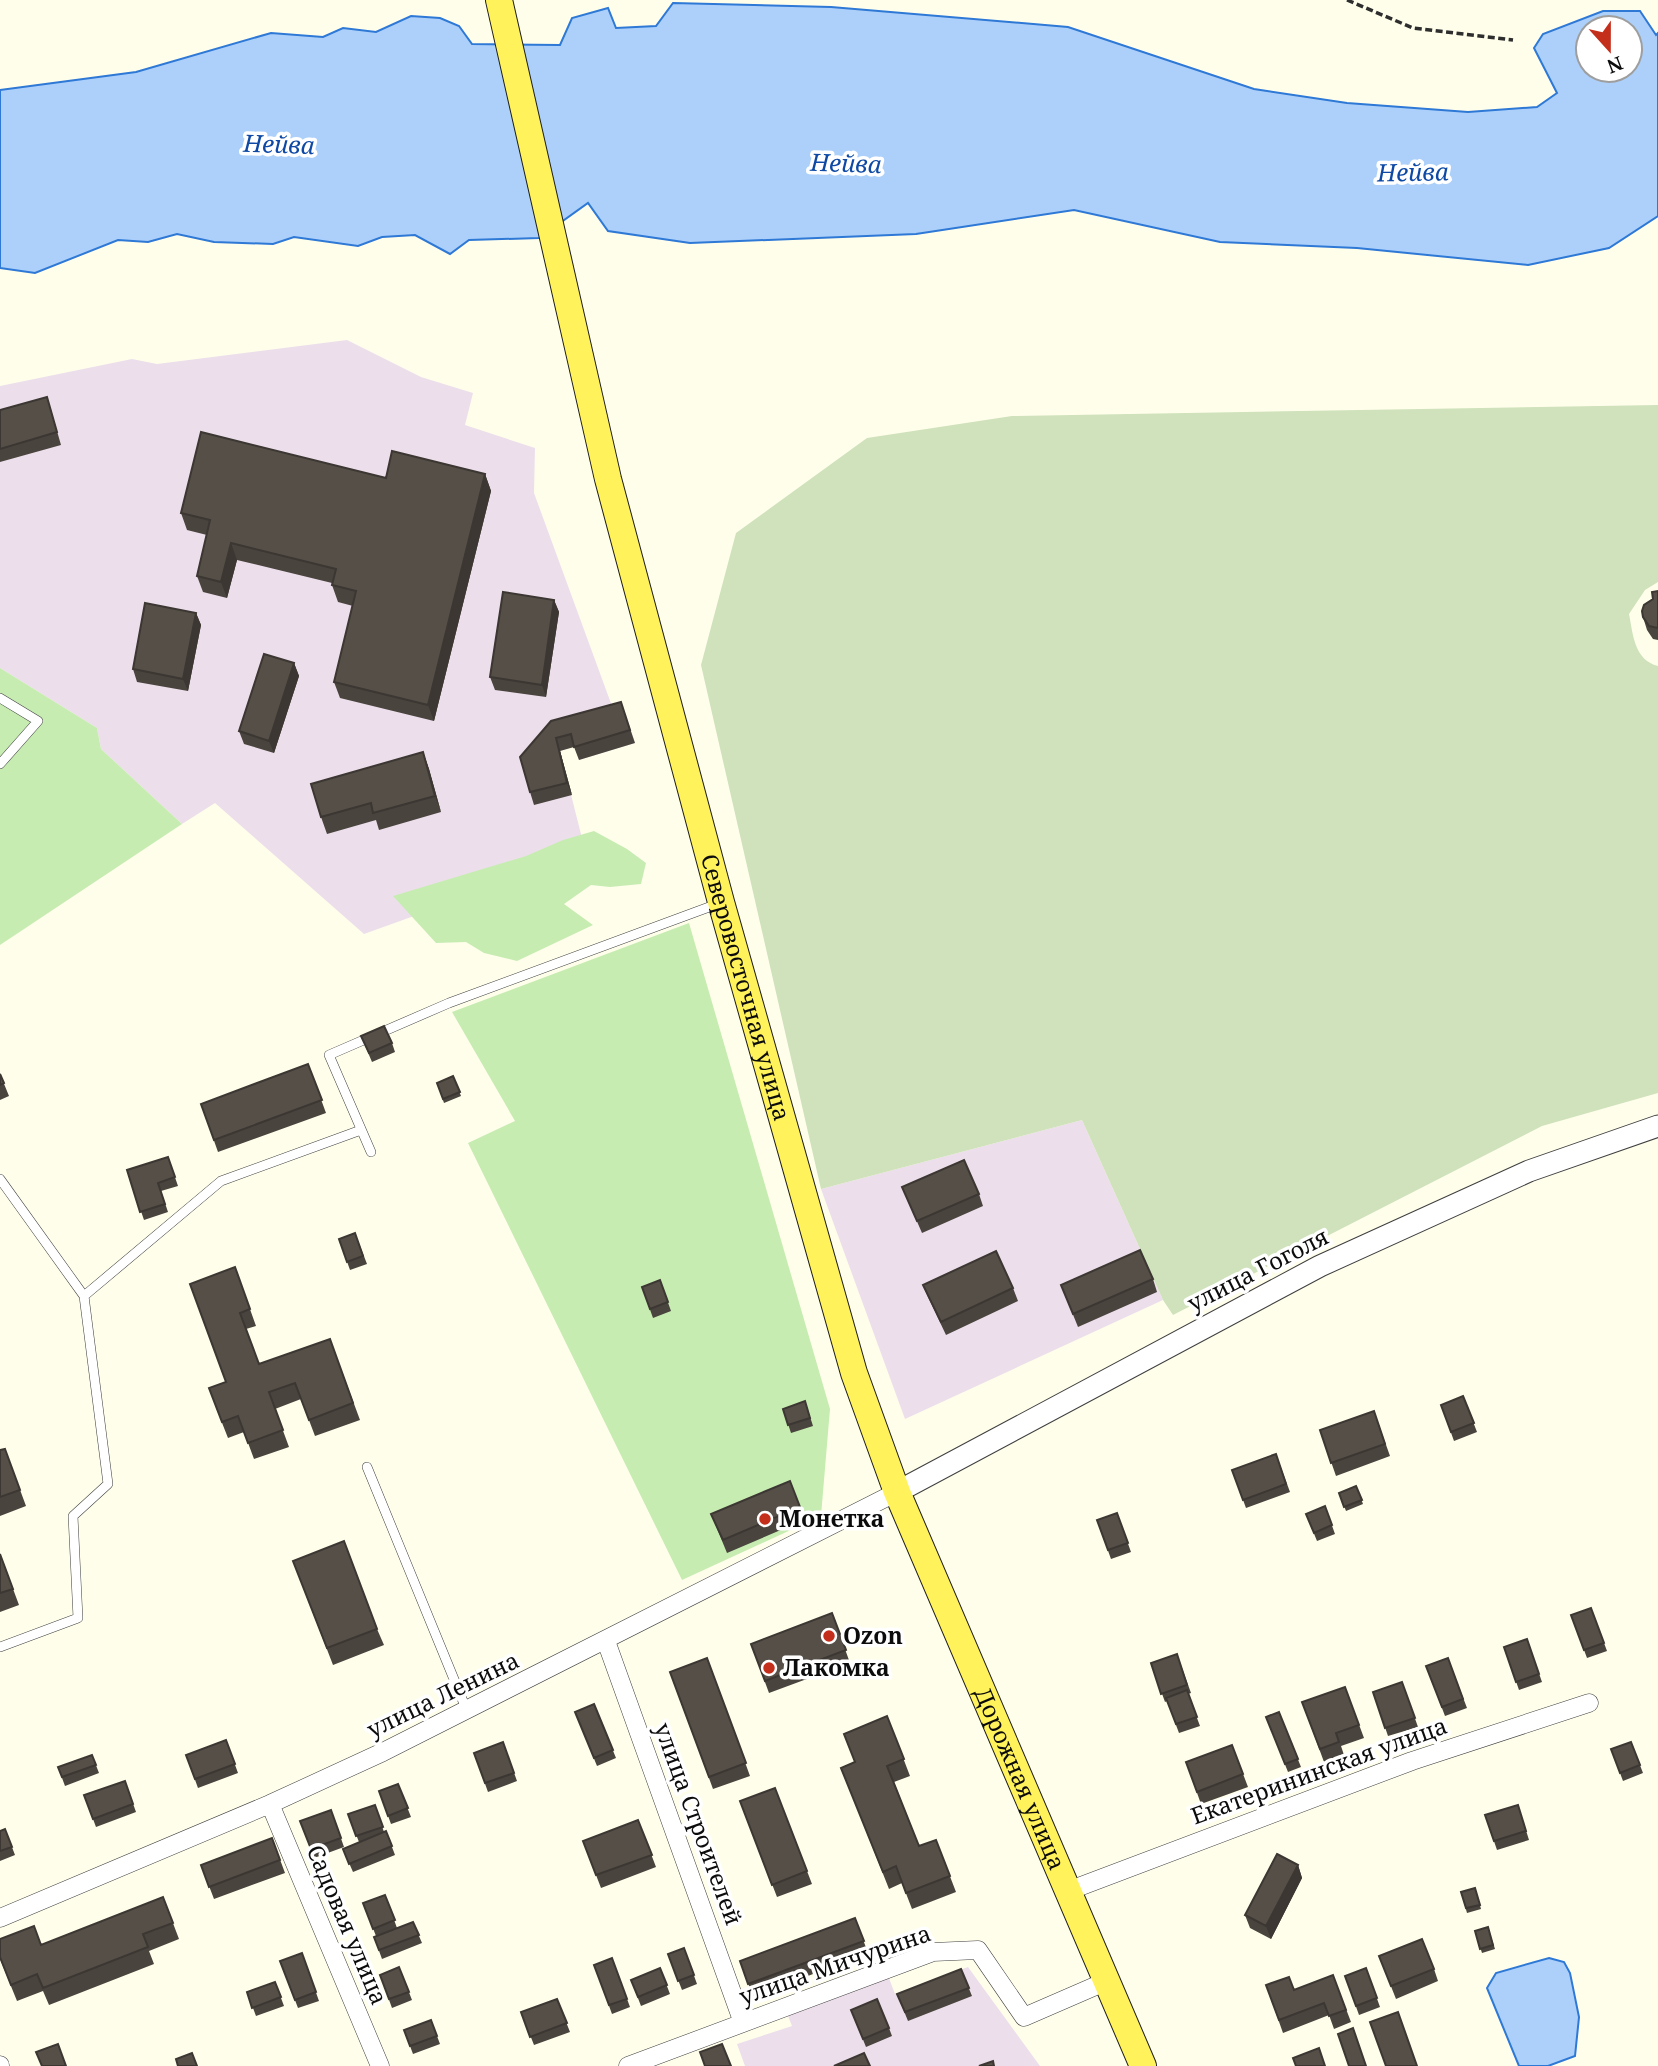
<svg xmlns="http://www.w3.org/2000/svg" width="1658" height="2066" font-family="'Noto Serif',serif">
	<rect width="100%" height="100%" fill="#fffeeb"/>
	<path fill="#ecdfeb" d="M347 340 421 377 473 393 465 425 535 448 534 493 616 717 626 714 635 743 579 760 575 746 560 751 586 854 364 934 215 803 182 824 101 749 97 728 0 668V386L132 359 157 364Z
		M1082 1120 1163 1300 905 1419 821 1189Z
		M968 1967 1040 2066H745L737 2044 792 2026 786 2011 887 1973 895 1994Z"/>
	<path fill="#c7ecb2" d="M0 668 97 728 101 749 182 824 0 945Z
		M594 831 627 849 646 863 641 884 610 887 591 885 564 904 593 925 517 961 484 953 466 942 436 943 393 896 526 856 563 840Z
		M689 923 830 1409 821 1516 682 1580 468 1143 515 1121 452 1012Z"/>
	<path fill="#cfe2bb" d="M1658 405V582L1645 590 1629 614C1633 634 1634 660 1658 666V1093L1542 1126 1173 1315 1163 1300 1082 1120 821 1189 701 665 736 533 867 438 1012 416Z"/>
	<path fill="#acd0fa" stroke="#2e78d6" stroke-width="2" fill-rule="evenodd" d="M673 3 831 7 1068 27 1254 89 1347 103 1468 112 1537 107 1557 93 1534 48 1543 34 1603 11H1640L1656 35 1658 33V216L1609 248 1528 265 1357 248 1220 242 1074 210 916 234 690 243 608 231 588 203 539 238 469 240 450 254 415 235 382 237 358 246 294 237 273 244 214 242 177 234 148 242 118 240 35 273 0 268V90L136 72 271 33 323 37 343 28 376 32 411 16 440 18 459 26 472 44 560 45 572 18 608 8 616 28 656 26ZM1588 28H1630V70H1588Z
		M1549 1958 1564 1962 1570 1973 1579 2017 1575 2056 1548 2066H1519L1487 1988 1496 1973Z"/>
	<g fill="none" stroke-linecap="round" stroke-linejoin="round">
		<defs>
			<path id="service" d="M0 698 38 721 0 764
				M371 1152 329 1055 449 1003 720 903
				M0 1179 84 1296 108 1484 73 1516 78 1618 0 1647
				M84 1296 221 1181 361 1130
				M367 1467 467 1711"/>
			<path id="minor" d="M606 1641 743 2023
				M270 1804 380 2066
				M1068 1891 1412 1761 1589 1703
				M0 1918 270 1804 383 1752 897 1492
				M0 2065V2066
				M628 2066 933 1952 978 1950 1024 2017 1107 1981"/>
			<path id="tertiary" d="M897 1492 1320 1266 1529 1171 1658 1126"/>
			<g id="primary">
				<path id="s1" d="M499 0 608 479 721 902 854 1373 897 1492 1143 2066"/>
			</g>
		</defs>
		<use href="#service" stroke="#3f3f3f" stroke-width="10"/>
		<use href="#minor" stroke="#3f3f3f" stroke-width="19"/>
		<use href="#tertiary" stroke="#3f3f3f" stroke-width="23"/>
		<use href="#primary" stroke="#1d1d1d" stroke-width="28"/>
		<path stroke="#2e2e2e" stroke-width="3.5" stroke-dasharray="7 3.5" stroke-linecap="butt" d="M1347 0 1413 28 1513 40"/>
		<use href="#service" stroke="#fff" stroke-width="9"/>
		<use href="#minor" stroke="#fff" stroke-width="18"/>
		<use href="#tertiary" stroke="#fff" stroke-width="21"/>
		<use href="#primary" stroke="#fff25b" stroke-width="26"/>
	</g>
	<path fill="#49443e" d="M0 410H51L61 445 0 462Z
		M485 474 491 491 434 721 340 698 334 682 353 606 338 602 332 585V583L237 560 227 598 203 592 197 576 207 535 187 530 181 513 386 478Z
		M1658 591V640L1653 639 1647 630 1643 617Z
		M554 600 559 612 546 697 495 690 490 677Z
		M196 613 201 625 188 691 137 682 133 669Z
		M294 663 299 676 274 753 244 744 239 731Z
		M621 702 635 743 579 760 574 747 560 751 572 795 534 805 530 792 551 721Z
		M423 752 429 769 441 812 379 830 376 820 327 834 321 817Z
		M361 1036 392 1043 395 1052 372 1062Z
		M308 1064 326 1113 218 1152 201 1104Z
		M0 1074 9 1096 0 1100Z
		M453 1076 461 1096 444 1103 437 1083Z
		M168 1157 178 1186 161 1191 168 1212 144 1220 127 1170Z
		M902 1187 979 1194 983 1206 922 1233Z
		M355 1233 367 1264 350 1270 339 1239Z
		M235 1267 256 1326 246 1329 259 1364 330 1339 360 1420 315 1436 301 1399 275 1409 289 1447 254 1459 244 1432 228 1438 215 1405 226 1382Z
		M1153 1279 1157 1292 1078 1327 1061 1285Z
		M660 1280 671 1311 653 1318 642 1287Z
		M923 1285 1013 1288 1018 1301 946 1335 928 1297Z
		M1463 1396 1477 1432 1454 1441 1441 1405Z
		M805 1401 813 1426 791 1433 783 1409Z
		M1374 1411 1390 1456 1336 1476 1320 1430Z
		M5 1449 26 1506 0 1516V1450Z
		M1276 1454 1290 1492 1246 1508 1232 1470Z
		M790 1481 804 1520 727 1553 711 1514Z
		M1356 1486 1363 1504 1346 1511 1339 1493Z
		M1325 1506 1335 1534 1317 1541 1306 1514Z
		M1117 1513 1131 1552 1111 1559 1097 1520Z
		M0 1554 19 1605 0 1612Z
		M293 1561 377 1629 384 1645 333 1665Z
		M1591 1608 1607 1651 1587 1658 1571 1615Z
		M832 1613 850 1663 769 1693 751 1644Z
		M1527 1639 1542 1682 1519 1690 1504 1647Z
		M1177 1654 1191 1693 1188 1694 1200 1726 1179 1733 1167 1701 1165 1702 1151 1663Z
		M707 1658 750 1776 713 1789 670 1672Z
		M1448 1658 1467 1708 1445 1716 1426 1666Z
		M1402 1682 1418 1727 1388 1736 1373 1692Z
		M1345 1687 1364 1738 1341 1746 1344 1755 1324 1762 1302 1702Z
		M594 1704 616 1758 597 1766 575 1712Z
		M1279 1712 1301 1767 1288 1772 1266 1717Z
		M887 1716 910 1776 894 1782 919 1846 936 1840 956 1892 912 1909 902 1883 889 1889 848 1785 854 1763Z
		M226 1740 238 1773 198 1788 186 1755Z
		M503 1742 517 1781 488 1792 474 1753Z
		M1631 1742 1643 1773 1623 1781 1611 1749Z
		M1232 1745 1248 1787 1201 1804 1186 1762Z
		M92 1755 99 1773 65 1786 58 1767Z
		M125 1781 136 1812 96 1827 84 1795Z
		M398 1784 411 1817 391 1824 379 1791Z
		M775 1788 812 1884 777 1897 740 1801Z
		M375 1805 384 1832 386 1831 395 1855 353 1872 343 1849 359 1842 348 1814Z
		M1518 1805 1529 1840 1497 1850 1485 1815Z
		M331 1810 344 1847 314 1858 300 1821Z
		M638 1820 656 1867 601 1888 583 1841Z
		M5 1829 15 1855 0 1861V1831Z
		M272 1838 285 1873 214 1899 201 1865Z
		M1298 1865 1302 1878 1271 1939 1250 1928 1245 1915Z
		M1475 1888 1481 1909 1467 1913 1461 1892Z
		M385 1895 397 1928 413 1922 422 1943 382 1959 374 1937 376 1936 363 1903Z
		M163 1897 179 1939 149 1951 154 1964 49 2005 43 1991 17 2001 0 1959 41 1945Z
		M855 1918 868 1953 753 1997 740 1961Z
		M1488 1927 1495 1949 1482 1953 1475 1931Z
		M684 1948 697 1984 682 1990 668 1954Z
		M302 1953 319 2001 298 2008 280 1961Z
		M1379 1956 1434 1969 1438 1981 1396 1999Z
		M612 1958 630 2007 612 2014 594 1965Z
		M399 1967 412 2000 392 2008 380 1975Z
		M660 1968 670 1994 641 2006 631 1980Z
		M1366 1968 1380 2007 1359 2015 1345 1976Z
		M961 1969 972 1996 908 2021 897 1994Z
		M1333 1975 1351 2022 1334 2029 1329 2015 1283 2033 1266 1985 1294 1990Z
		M275 1982 284 2006 256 2016 247 1992Z
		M557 1999 570 2032 534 2045 521 2012Z
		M851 2010 889 2028 892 2036 866 2047Z
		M431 2020 440 2044 413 2054 404 2030Z"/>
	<path fill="#3c3732" d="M485 474 491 491 434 721 428 705Z
		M231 543 237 560 227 598 221 582Z
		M554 600 559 612 546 697 542 685Z
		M196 613 201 625 188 691 183 679Z
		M294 663 299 676 274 753 269 741Z
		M556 738 560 751 572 795 567 783Z
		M423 752 429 769 441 812 435 796Z
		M1298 1865 1302 1878 1271 1939 1266 1926Z"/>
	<path fill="#554f48" stroke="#3c3732" stroke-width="2" d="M47 397 57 432 0 449V410Z
		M201 432 386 478 392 451 485 474 428 705 334 682 356 591 332 585 336 569 231 543 221 582 197 576 210 520 181 513Z
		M1658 591V628L1649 626 1643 617 1642 611 1644 605 1653 599 1652 592Z
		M503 592 554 600 542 685 490 677Z
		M145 603 196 613 183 679 133 669Z
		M264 654 294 663 269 741 239 731Z
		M621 702 630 730 574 747 571 734 556 738 567 783 530 792 520 757 551 721Z
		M423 752 435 796 373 813 371 803 321 817 311 784Z
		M384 1026 392 1043 369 1053 361 1036Z
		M308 1064 322 1100 214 1140 201 1104Z
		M0 1074 4 1083 0 1085Z
		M453 1076 460 1092 443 1099 437 1083Z
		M168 1157 175 1177 158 1183 165 1204 140 1212 127 1170Z
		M964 1160 979 1194 917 1221 902 1187Z
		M355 1233 363 1256 347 1262 339 1239Z
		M1140 1250 1153 1279 1073 1314 1061 1285Z
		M996 1251 1013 1288 941 1322 923 1285Z
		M235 1267 250 1309 240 1313 259 1364 330 1339 353 1403 309 1420 295 1383 269 1392 283 1430 248 1443 238 1416 222 1422 209 1388 226 1382 190 1284Z
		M660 1280 668 1302 650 1309 642 1287Z
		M1463 1396 1474 1423 1451 1432 1441 1405Z
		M805 1401 810 1418 788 1425 783 1409Z
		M1374 1411 1385 1444 1331 1463 1320 1430Z
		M5 1449 20 1490 0 1497V1450Z
		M1276 1454 1286 1484 1243 1500 1232 1470Z
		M790 1481 800 1507 723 1540 711 1514Z
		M1356 1486 1362 1500 1344 1507 1339 1493Z
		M1325 1506 1332 1525 1314 1533 1306 1514Z
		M1117 1513 1128 1543 1108 1550 1097 1520Z
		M344 1541 377 1629 327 1648 293 1561Z
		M0 1554 13 1589 0 1593Z
		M1591 1608 1604 1643 1584 1650 1571 1615Z
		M832 1613 846 1650 765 1681 751 1644Z
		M1527 1639 1539 1674 1516 1682 1504 1647Z
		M1177 1654 1187 1685 1161 1694 1151 1663Z
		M707 1658 746 1763 709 1777 670 1672Z
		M1448 1658 1463 1699 1442 1707 1426 1666Z
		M1402 1682 1415 1718 1385 1728 1373 1692Z
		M1345 1687 1359 1725 1336 1733 1339 1742 1320 1749 1302 1702Z
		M1187 1690 1197 1717 1176 1724 1166 1698Z
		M594 1704 613 1750 594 1758 575 1712Z
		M1279 1712 1298 1759 1285 1764 1266 1717Z
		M887 1716 904 1759 887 1766 919 1846 936 1840 950 1876 906 1893 896 1866 883 1872 841 1768 855 1762 844 1734Z
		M226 1740 235 1764 195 1779 186 1755Z
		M503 1742 514 1773 485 1783 474 1753Z
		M1631 1742 1640 1765 1620 1773 1611 1749Z
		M1232 1745 1243 1774 1197 1792 1186 1762Z
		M92 1755 96 1765 62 1777 58 1767Z
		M125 1781 133 1804 93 1819 84 1795Z
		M398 1784 408 1808 388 1816 379 1791Z
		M775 1788 807 1871 772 1885 740 1801Z
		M375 1805 383 1827 356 1836 348 1814Z
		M1518 1805 1526 1831 1494 1841 1485 1815Z
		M331 1810 341 1838 311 1849 300 1821Z
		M638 1820 652 1855 596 1875 583 1841Z
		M5 1829 12 1847 0 1851V1831Z
		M386 1831 392 1846 349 1864 343 1849Z
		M272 1838 280 1860 209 1887 201 1865Z
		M1277 1854 1298 1865 1266 1926 1245 1915Z
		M1475 1888 1480 1905 1466 1908 1461 1892Z
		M385 1895 395 1920 373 1929 363 1903Z
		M163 1897 173 1923 143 1934 148 1947 43 1988 37 1974 11 1985 0 1957V1939L34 1926 41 1945Z
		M855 1918 864 1941 748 1984 740 1961Z
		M413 1922 419 1935 379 1950 374 1937Z
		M1488 1927 1493 1945 1480 1949 1475 1931Z
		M1422 1939 1434 1969 1391 1986 1379 1956Z
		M684 1948 694 1975 678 1981 668 1954Z
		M302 1953 316 1992 295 2000 280 1961Z
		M612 1958 627 1999 609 2005 594 1965Z
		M399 1967 409 1992 389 1999 380 1975Z
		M660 1968 667 1985 638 1997 631 1980Z
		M1366 1968 1377 1998 1356 2006 1345 1976Z
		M961 1969 969 1988 905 2012 897 1994Z
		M1333 1975 1346 2010 1329 2016 1324 2003 1279 2020 1266 1985 1289 1977 1294 1990Z
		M275 1982 281 1997 252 2008 247 1992Z
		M557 1999 567 2023 530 2037 521 2012Z
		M877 1999 889 2028 863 2039 851 2010Z
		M1398 2012 1417 2066H1386L1370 2022Z
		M431 2020 437 2036 410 2046 404 2030Z
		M1353 2028 1366 2066H1349L1338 2034Z
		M58 2044 66 2066H42L36 2052Z
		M722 2044 731 2066H705L700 2052Z
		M1319 2048 1325 2066H1296L1293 2058Z
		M192 2053 197 2066H178L176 2059Z
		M864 2053 870 2066H834Z
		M993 2061 994 2066H979Z"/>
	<g fill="#c42f1c" stroke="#fff" stroke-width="2.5">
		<circle cx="765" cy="1519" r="7"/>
		<circle cx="829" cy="1636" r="7"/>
		<circle cx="769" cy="1668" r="7"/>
	</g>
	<g text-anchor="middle" stroke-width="7" stroke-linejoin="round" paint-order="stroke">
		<g font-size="23" fill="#0c0c0c" stroke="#fff">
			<text dy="8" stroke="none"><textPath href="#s1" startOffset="1018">Северовосточная улица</textPath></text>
			<text transform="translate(1258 1270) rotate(-27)" y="8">улица Гоголя</text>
			<text transform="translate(443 1695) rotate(-26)" y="8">улица Ленина</text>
			<text transform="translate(1319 1771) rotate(-20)" y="8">Екатерининская улица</text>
			<text dy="8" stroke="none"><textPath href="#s1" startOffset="1857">Дорожная улица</textPath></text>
			<text transform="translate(698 1824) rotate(70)" y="8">улица Строителей</text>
			<text transform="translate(347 1925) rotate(67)" y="8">Садовая улица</text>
			<text transform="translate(835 1965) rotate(-19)" y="8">улица Мичурина</text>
		</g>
		<g font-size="23" font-weight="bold" fill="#0c0c0c" stroke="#fff" text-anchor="start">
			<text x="779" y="1527">Монетка</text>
			<text x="843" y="1644">Ozon</text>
			<text x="783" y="1676">Лакомка</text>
		</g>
		<g font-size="24" font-style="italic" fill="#0e4aa5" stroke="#fff">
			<text transform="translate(279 145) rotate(2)" y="8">Нейва</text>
			<text transform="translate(846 164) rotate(2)" y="8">Нейва</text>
			<text transform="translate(1413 173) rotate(-1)" y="8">Нейва</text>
		</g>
	</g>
	<g transform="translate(1609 49) rotate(159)"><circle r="33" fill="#ffffff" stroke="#9e9e9e" stroke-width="2"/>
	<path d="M0-5L12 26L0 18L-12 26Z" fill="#c42f1c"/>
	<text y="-10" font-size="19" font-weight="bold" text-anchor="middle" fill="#0c0c0c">N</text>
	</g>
</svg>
